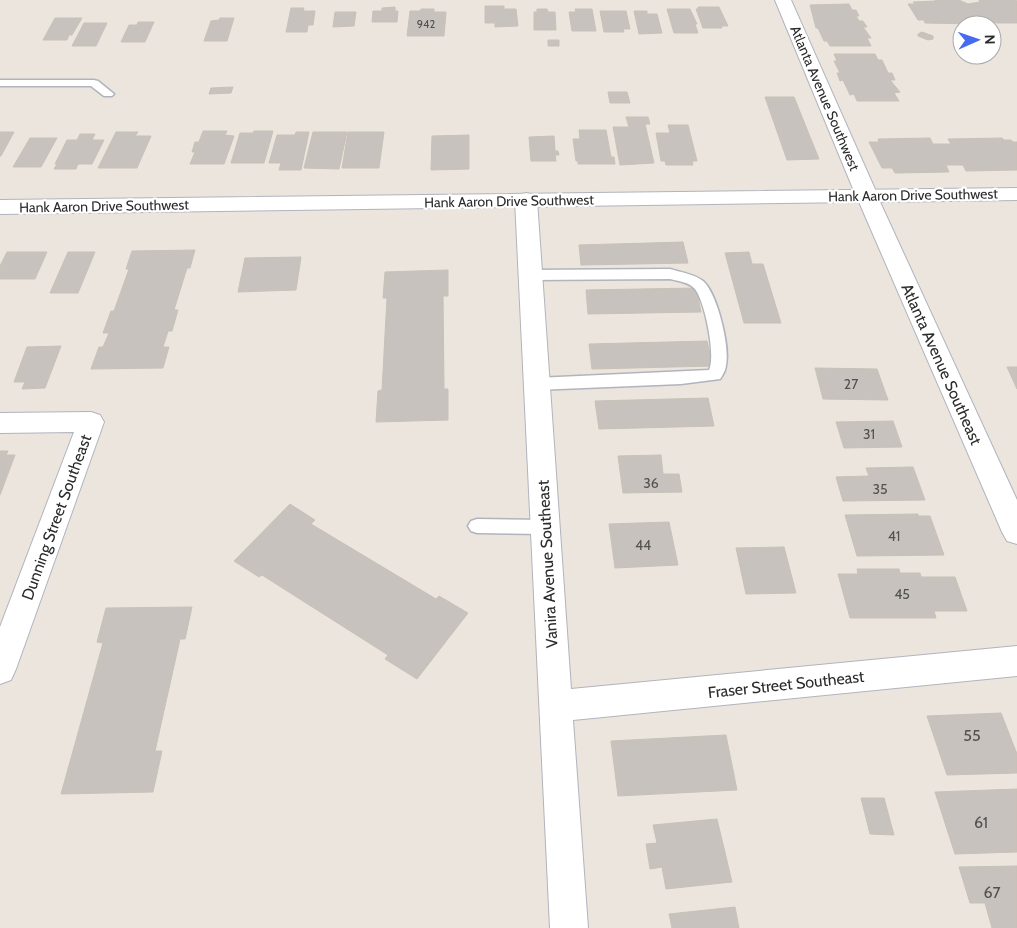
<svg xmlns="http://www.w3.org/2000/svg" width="1017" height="928" font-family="Cabin,sans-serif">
	<rect width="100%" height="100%" fill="#ece5dd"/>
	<path fill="#c7c2bd" stroke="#c7c1b7" d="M935 0H959L968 4 980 2 979 0H1015L1017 1V23H997L987 21 985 19 972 21 975 24 925 23 924 20H918L908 4H915L913 2 936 1Z
		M849 4 852 10H856L859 16H856L859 21H863L867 27H863L871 38H867L871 46H830L827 41H824L818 28H816L810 5Z
		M485 6H504V9H516L518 26 495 27V23H485Z
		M395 7V11H398L397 22H372L373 11H382V8Z
		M698 7H719L728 26H721L722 28H703L696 9H698Z
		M291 8H304L303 11H315L313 25H308L307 32H286Z
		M421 9H434V12H446L444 36H407L410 11H420Z
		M537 9H547L548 12H555L556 30H534V12H537Z
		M575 9H592L596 31H572L569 12H576Z
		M667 9H690L697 24H695L698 33H674Z
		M600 11H626L630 29H623L624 32H604Z
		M634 11H647V14H657L662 33 639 34Z
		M335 12H356L354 26 333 27Z
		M55 18H82L72 35H69L67 40H43Z
		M220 18H234L227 41H204L211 21 219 20Z
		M138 22H154L145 42H121L129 25H137Z
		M84 23H107L96 46H72Z
		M922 32 933 36V39L928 40 918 36V34Z
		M548 40H559V46H548Z
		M834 54H875L878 60H882L888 73H892L895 80H890L900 92 894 93 899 101H857L854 94 850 95 843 80 840 81 837 73H840L834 61H837Z
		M233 87 231 93 209 94 211 88Z
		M608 92H627L630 103H610Z
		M765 97H794L819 159 787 160Z
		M626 117H648L650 124H645L654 163 620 165 613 127H629Z
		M668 125H688L697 161H692L693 165H666L665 161H661L656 133H670Z
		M579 130H606L611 157H614L615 164H578V161H576L573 139H580Z
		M203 131H227L225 135 234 136 224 164H190L195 152H192L195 142H199Z
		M254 131H273L264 163H231L240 133H253Z
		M0 132H14L1 156H0Z
		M116 132H138L135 136H151L137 168H98Z
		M296 132H309L301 170H279L281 163H269L277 135H295Z
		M313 132H347L339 169 304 168Z
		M348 132H384L379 168H342Z
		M80 134H95L92 140H104L92 164H78L76 169H54L57 164H55L67 140H77Z
		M469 135V169L431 170 432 136Z
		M554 136 555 151H558L559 155H555L556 161H531L529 137Z
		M30 138H57L41 167H13Z
		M930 138 933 144H951L948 139 1002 138 1004 140H1011L1013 142H1017V170L966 171 963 165H946L949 172 895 173 892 168H882L869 142H879L878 139Z
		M683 242 688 263 581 265 579 245Z
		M195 250 190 268H187L174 310H178L172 331H168L163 347H169L163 368 91 369 99 347H103L109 333H103L111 311H114L129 269H126L132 251Z
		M7 252H47L35 279H0V266Z
		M68 252H95L78 293H50Z
		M749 252 752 264H763L781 323H744L725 253Z
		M301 257 296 290 238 292 245 258Z
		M448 270V296H443L444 389H448V420L376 422 378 391 382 390 387 298H383L385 272Z
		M696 288 701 312 588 314 586 290Z
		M707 341 713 366 592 369 589 344Z
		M61 346 45 388 22 389 25 382H14L27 347Z
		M1007 367H1017V389Z
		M815 368 877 369 888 400 823 399Z
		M708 398 714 426 599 429 595 401Z
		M893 421 902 447 844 448 836 422Z
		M0 451H8L6 455H15L0 495Z
		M661 455 663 474H679L682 492 623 493 618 456Z
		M913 467 925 500 843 501 836 477 869 476 866 468Z
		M290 504 315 520 311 524 436 599 439 596 468 613 417 679 385 659 388 655 262 575 259 577 234 561Z
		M918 514V516H930L944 555 857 556 845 515Z
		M669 522 678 565 615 568 609 524Z
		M784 547 796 593 746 594 736 548Z
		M857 569H899L900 573H920L921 577H955L967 611H934L936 618H850L838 574H858Z
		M192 607 185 639H180L155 751H162L153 792 61 794 103 643 97 642 106 608Z
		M1001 713 1017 754V773L947 775 927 716Z
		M726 735 737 790 618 796 611 741Z
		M1017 789V852L955 854 935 792Z
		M861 798H884L894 835 870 834Z
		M717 819 732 882 666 889 662 867 650 869 646 844 657 843 653 825Z
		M1017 866V928H992L985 903H970L959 867Z
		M735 907 739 928H672L669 914Z"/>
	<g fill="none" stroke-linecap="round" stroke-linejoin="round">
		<defs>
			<path id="lane" d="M0 80H94L98 81 114 94 112 96H104L91 86H0Z
				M670 269C680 272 694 274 703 281 717 293 730 346 726 365 726 369 723 375 720 379L681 384 536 390 531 388 528 384 531 380 536 378 709 370C716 355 705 302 695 289 689 282 678 281 670 279L530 280 525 278 523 275 525 272 530 270Z
				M477 519 545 520 551 522 554 527 551 532 545 534 477 533 471 531 468 526 471 521Z"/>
			<path id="street" d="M775 0H791L878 196 875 201 867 202 859 201 856 196Z
				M526 193 534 195 537 200 571 689 1017 646V676L573 720 588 928H550L515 200 518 195Z
				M91 412 100 415 104 422 16 669 11 680 0 684V627L74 432 0 433V413Z"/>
			<path id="secondary" d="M1017 188V200L880 202 1017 500V544L1007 541 1002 532 859 202 0 214V200Z"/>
		</defs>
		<use href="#lane" stroke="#b1b4bd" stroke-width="3"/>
		<use href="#street" stroke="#b1b4bd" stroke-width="2"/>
		<use href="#secondary" stroke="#b1b4bd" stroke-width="2"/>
		<use href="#lane" fill="#fff" fill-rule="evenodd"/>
		<use href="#street" fill="#fff" fill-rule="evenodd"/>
		<use href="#secondary" fill="#fff" fill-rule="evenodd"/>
	</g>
	<g text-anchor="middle" stroke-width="4.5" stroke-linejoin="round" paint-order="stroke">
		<g font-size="11" fill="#525150">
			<text x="426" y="28">942</text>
		</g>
		<g font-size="14" fill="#2b2b2b" stroke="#fff">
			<text transform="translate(825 98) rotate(67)" y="5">Atlanta Avenue Southwest</text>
			<text transform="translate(913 195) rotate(-1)" y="5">Hank Aaron Drive Southwest</text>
			<text transform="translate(509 201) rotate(-1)" y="5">Hank Aaron Drive Southwest</text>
			<text transform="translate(104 206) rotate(-1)" y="5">Hank Aaron Drive Southwest</text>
		</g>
		<g font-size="14" fill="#525150">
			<text x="851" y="389">27</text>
			<text x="869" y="439">31</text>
			<text x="651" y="488">36</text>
			<text x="880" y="494">35</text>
			<text x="894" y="541">41</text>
			<text x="643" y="550">44</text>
			<text x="902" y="599">45</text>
		</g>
		<g font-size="16" fill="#2b2b2b" stroke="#fff">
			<text transform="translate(942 364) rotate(66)" y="6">Atlanta Avenue Southeast</text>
			<text transform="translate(56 517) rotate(-70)" y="6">Dunning Street Southeast</text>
			<text transform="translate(547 564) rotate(-93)" y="6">Vanira Avenue Southeast</text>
			<text transform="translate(786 684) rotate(-6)" y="6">Fraser Street Southeast</text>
		</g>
		<g font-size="16" fill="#525150">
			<text x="972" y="741">55</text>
			<text x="981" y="828">61</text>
			<text x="992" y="898">67</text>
		</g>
	</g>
	<g transform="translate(977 40) rotate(88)"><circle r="24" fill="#ffffff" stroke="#aaaaaa"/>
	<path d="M0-4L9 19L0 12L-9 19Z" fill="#476bef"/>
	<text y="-8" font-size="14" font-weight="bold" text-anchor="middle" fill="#2b2b2b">N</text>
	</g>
</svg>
